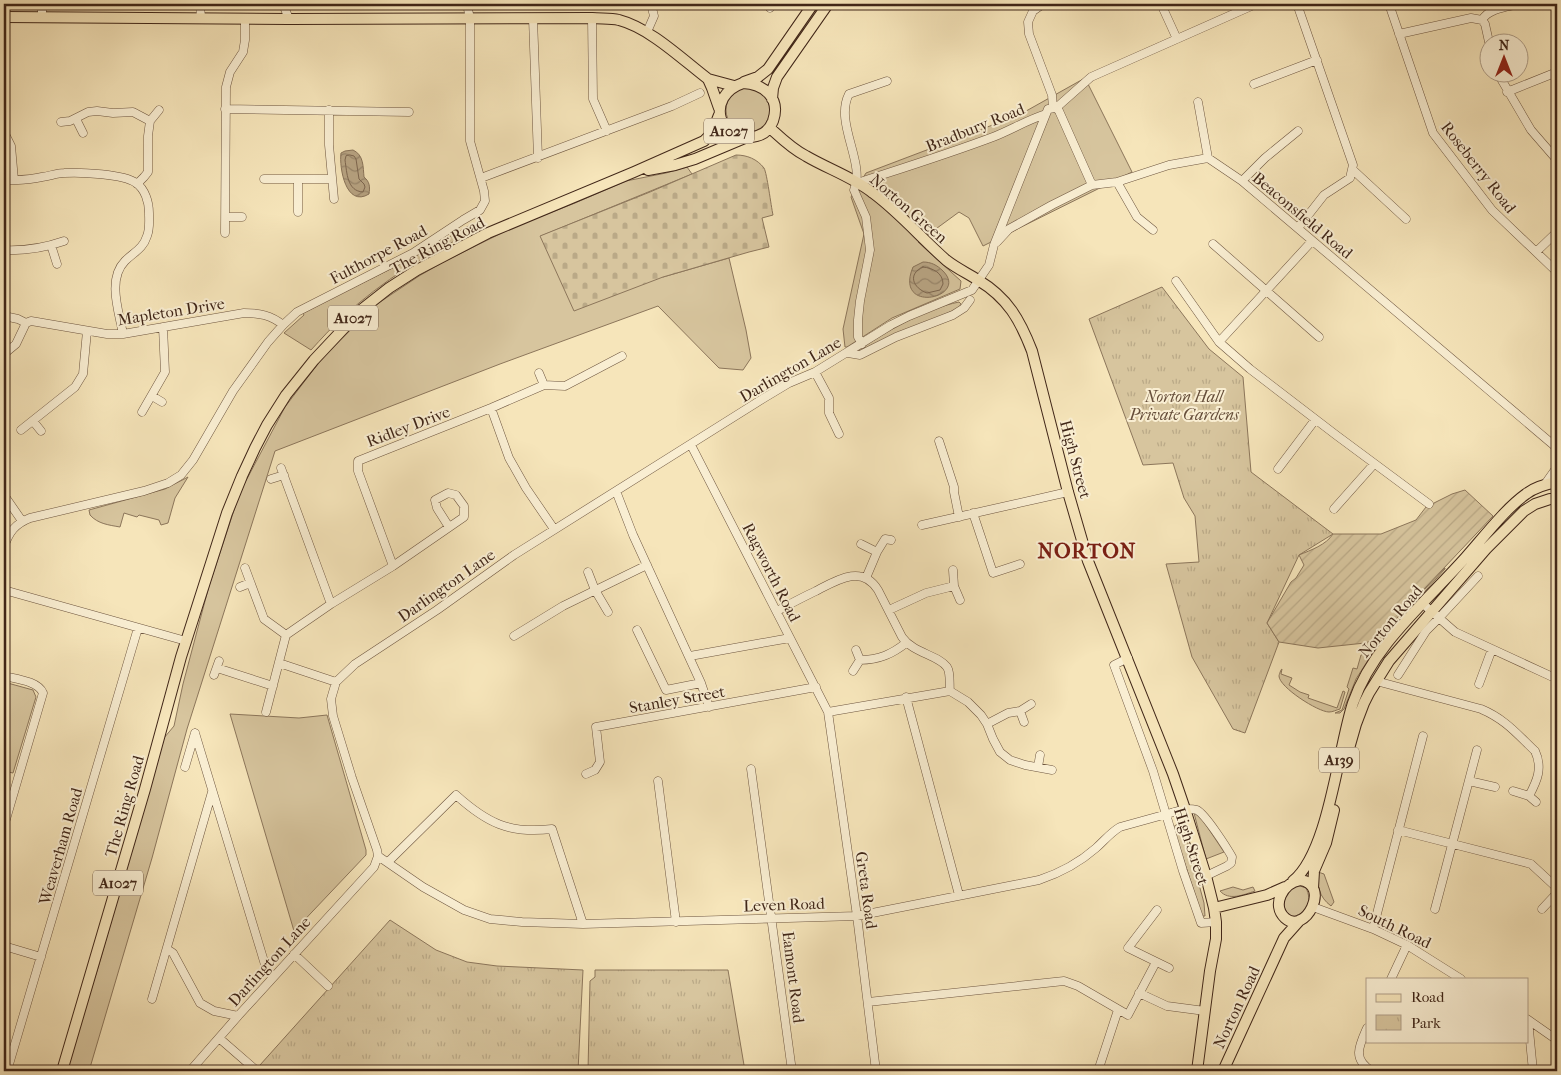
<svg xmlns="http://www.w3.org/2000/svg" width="1561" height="1075" font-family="'IM FELL French Canon',serif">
	<defs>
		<pattern id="cemetery-stones" width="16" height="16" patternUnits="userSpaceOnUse" patternTransform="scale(1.25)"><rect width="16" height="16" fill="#d7c59e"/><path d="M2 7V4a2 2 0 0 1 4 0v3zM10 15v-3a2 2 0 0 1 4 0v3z" fill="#baa987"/></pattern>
		<pattern id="park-tufts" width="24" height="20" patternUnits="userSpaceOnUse" patternTransform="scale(1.25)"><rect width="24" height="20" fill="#d7c59e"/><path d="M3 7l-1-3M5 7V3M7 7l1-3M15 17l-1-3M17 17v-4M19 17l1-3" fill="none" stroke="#baa987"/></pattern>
		<pattern id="garden-furrows" width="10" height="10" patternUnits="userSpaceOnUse" patternTransform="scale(1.25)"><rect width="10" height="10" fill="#d7c59e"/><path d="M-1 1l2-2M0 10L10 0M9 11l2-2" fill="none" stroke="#baa987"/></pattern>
		<pattern id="water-waves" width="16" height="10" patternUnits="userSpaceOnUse" patternTransform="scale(1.25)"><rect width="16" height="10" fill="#b8a483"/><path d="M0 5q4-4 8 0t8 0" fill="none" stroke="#97856a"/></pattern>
	</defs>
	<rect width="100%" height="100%" fill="#f6e5ba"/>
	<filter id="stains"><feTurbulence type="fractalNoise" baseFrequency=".004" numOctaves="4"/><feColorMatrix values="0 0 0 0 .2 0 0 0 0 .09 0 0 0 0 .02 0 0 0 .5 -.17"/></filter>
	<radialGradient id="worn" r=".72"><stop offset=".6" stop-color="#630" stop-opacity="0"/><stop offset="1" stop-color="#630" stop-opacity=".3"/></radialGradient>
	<path fill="#d7c59e" stroke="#8c765b" d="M1085 78 1132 172 983 246 969 218 959 212 918 242 961 281 960 289 892 318 847 347H845L843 329 864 234 851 197 866 173 1019 115Z
		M726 110a22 22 0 1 1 44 0a22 22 0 1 1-44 0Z
		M687 167 692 174 541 236 663 277 729 258 746 330 751 358 743 370 719 368 658 306 500 364 275 451 187 729 152 858 89 1071H66L71 1050 97 971 164 738 174 726 183 684 209 586 240 492 285 407 323 357 377 304 419 276 445 261 514 227 575 203 626 181 666 173Z
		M472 224 476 231C428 252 382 281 343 317 332 327 321 339 311 350L284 333 304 315 303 313 412 258Z
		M959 302 961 304 959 308 862 351 859 350C889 330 924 309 959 302Z
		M188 477 175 498 168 523 161 525 159 520 139 515 137 517 124 513 120 527C109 525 98 524 90 515L89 510 165 489Z
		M1445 568V569L1392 628 1372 654 1356 679 1344 709 1340 713H1335L1342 710 1349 689 1347 687 1353 668 1357 669 1361 655 1367 653 1365 643 1377 639Z
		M1282 669 1281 674 1292 678 1289 685 1300 692 1309 695 1308 698 1337 708 1343 691 1345 692 1340 709C1336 710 1333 712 1329 712 1318 712 1279 687 1279 676 1279 675 1281 669 1282 669Z
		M4 682 33 690 36 697 13 773 4 771Z
		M230 714 299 718 327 715 366 850V855L294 931Z
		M1194 813H1198L1224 852 1206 859Z
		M1179 823H1181L1183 825 1204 903 1205 916H1202L1173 827Z
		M1318 872 1324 874 1334 902 1331 906C1319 897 1317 886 1318 872Z
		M1297 885 1306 888C1309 894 1310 901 1307 907 1293 931 1269 903 1297 885Z
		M1233 887 1243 890 1253 887 1255 891C1243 895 1229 901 1220 891Z"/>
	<path fill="url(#cemetery-stones)" stroke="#8c765b" d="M736 155C747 155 757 159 764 168 767 173 771 206 773 215L762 218 769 247 749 252 663 277 574 311 540 236 650 192Z"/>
	<path fill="url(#park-tufts)" stroke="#8c765b" d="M1162 287 1209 349 1243 377 1251 472 1333 534 1299 555 1267 623 1279 642 1245 733 1233 729 1192 657 1166 564 1199 562 1195 516 1184 498 1173 463 1143 465 1089 319Z
		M390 920 436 950 467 962 497 966 583 970 578 1071H268L260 1065Z
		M595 970H728L745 1071H588L590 981 595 977Z"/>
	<path fill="url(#garden-furrows)" stroke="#8c765b" d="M1465 490 1493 516 1377 639 1365 643 1318 648 1279 642 1267 623 1291 582 1296 578 1304 565 1299 555C1311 550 1326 545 1333 534H1381L1416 520 1426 507 1452 494Z"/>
	<path fill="url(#water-waves)" stroke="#887258" d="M353 150C364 155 363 167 364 177 370 182 370 187 369 194 346 208 339 168 341 153L345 151Z
		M923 262C931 262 937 265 943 271 970 298 893 315 913 267Z"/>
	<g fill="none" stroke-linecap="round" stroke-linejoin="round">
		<path stroke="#7c654e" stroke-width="1" d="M350 155 354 156 356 159 359 179 364 184 365 187 363 192C347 191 347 173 345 160L346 156Z
			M923 267C933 268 943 273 943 284L940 290 927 293C913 288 907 274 923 267Z"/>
		<defs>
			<path id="minor" d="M200 4 201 18
				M283 4 289 19
				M768 4 770 8
				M1043 4 1033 11 1028 22 1029 34 1052 95 1053 108
				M1161 4 1177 39
				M1297 4 1353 165 1350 178 1324 195 1298 228
				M1389 4 1433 133 1492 210 1557 272
				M42 17V4
				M533 18 538 158
				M592 18 593 99 607 131
				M1482 20 1485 24 1489 42
				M647 32 654 16 651 4
				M1399 34 1471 18 1482 20C1489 8 1508 7 1520 4
				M1497 72 1531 130 1557 160
				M1254 84 1317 60
				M1507 92 1557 72
				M1198 102 1208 158
				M1056 108 1059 111 1092 185
				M225 109 409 112
				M329 110V145L334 199
				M76 119 83 133
				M150 121 159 110
				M61 122 70 121 88 112 97 111 113 113 133 112 150 121 148 136V172L144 177 137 184
				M4 132 11 146 14 180
				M1353 170 1406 219
				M481 178 672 106 700 93
				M264 179H332
				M4 181C16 180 29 180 42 177 50 176 57 173 64 173 80 172 124 174 136 183 145 189 149 202 149 213 149 221 150 229 147 236 143 249 134 252 125 261 107 279 119 312 123 334
				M1242 181 1265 158 1298 131
				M1117 182 1137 217 1153 230
				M857 183C903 168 948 154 993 137 1011 130 1027 120 1046 114L1048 109 1056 108 1091 77 1256 4
				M298 212V179
				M226 217H242
				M225 233 226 87 230 72 243 52 245 40V19
				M997 242 1009 229 1052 205 1092 185 1117 182 1169 165 1208 158 1242 181 1557 448
				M1213 244 1319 337
				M51 245 57 264
				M4 250C25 251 44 248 64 241
				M1536 252 1557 232
				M1176 281 1219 342 1250 369 1336 435 1429 504
				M4 316 18 319 26 323 31 321 37 322 107 334H123L244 313C259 313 271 315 283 325
				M1557 326V325
				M1219 342 1312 241
				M862 344 858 337V320L860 301 870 250 866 217 854 190C866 163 834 123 849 94L887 81
				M848 353 860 355 896 337 953 315 964 308 970 300
				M4 354 16 344 26 323
				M815 372 829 398V413L839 434
				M539 373 544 385 565 386 622 356
				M152 396 162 402
				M491 408 509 458 526 488 554 529
				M142 412 165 372 163 327
				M33 421 41 431
				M21 430 75 387 83 374 87 331
				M939 441 954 487V492L959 517
				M691 445 828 712 857 916 876 1071
				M281 468 331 604
				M1278 469 1315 420
				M271 479 284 475
				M1545 484 1557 467
				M616 491 633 535 701 683 709 707
				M4 495 22 521
				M1334 509 1374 464
				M973 513 993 573 1020 564
				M922 525 1068 492
				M861 544 877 552
				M4 547C9 532 15 524 30 518L144 491 168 483 181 475 193 460 233 391 268 342 283 325 297 312 413 253 463 220 480 210 485 201 484 191 470 141V19L467 4
				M393 566 358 471V461L491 408 544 385
				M245 568 264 619 286 635
				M953 570 954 586 960 600
				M588 572 595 590 608 612
				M866 578 877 552 885 539 891 540
				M240 587 250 583
				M4 590 186 641
				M1422 603 1455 632 1557 679
				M889 610 926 593 954 586
				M777 611C790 604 803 597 816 591 837 580 862 564 878 590L902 637C913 653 938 655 947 667 951 673 949 684 950 691
				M637 630 666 690 701 683
				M514 636 563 606 647 565
				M690 656 790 638
				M1128 658 1114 665 1153 771 1183 871 1201 923 1216 922
				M860 660C879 660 892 654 906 643
				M279 663 336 682
				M217 668 273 686
				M853 671 860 660 856 650
				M214 675 219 661
				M1398 675 1426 631 1439 618 1478 576
				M4 676C16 679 38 681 43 693L4 826
				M1376 681 1481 709C1505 719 1517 734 1535 751 1543 768 1537 781 1529 796
				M1479 684 1492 649
				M906 697 959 895
				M1020 711 1024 722
				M266 712 286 635 331 604 393 566 464 517V506L456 495 448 493 435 500 437 508 449 527
				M828 712 950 691 968 702 981 715 987 724 993 739 1000 752 1010 760 1025 765 1052 770
				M987 724 1008 713 1020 711 1031 704
				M195 733 266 968 273 977
				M185 767 195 733
				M1038 767 1040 755
				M751 769 792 1071
				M586 774 595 770 600 762 596 727 816 687
				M658 781 676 922
				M1469 781 1495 787
				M1513 791 1529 796 1536 802
				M1398 830 1531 864 1557 888
				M378 856 423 887 464 910 490 919 522 922 583 924 857 916 1039 880C1060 873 1079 863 1096 848 1104 841 1110 833 1120 827L1185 809C1190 809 1194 809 1197 810 1206 815 1227 848 1232 857L1231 863 1227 866 1206 876
				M388 862 456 795C487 823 509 834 552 829L583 924
				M1313 907 1373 929 1407 945 1461 979
				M1435 909 1477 750
				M1542 909 1557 893
				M1157 910 1128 948 1169 968
				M1373 929 1423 736
				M4 946 41 957
				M167 949 173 953 200 1003 214 1011 238 1016
				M294 954 328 986
				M1391 979 1407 945
				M1139 993 1167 1006 1205 1011
				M152 999 212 792
				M868 1002 1064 981 1078 986 1128 1015 1156 962
				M1527 1019 1557 1040
				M1528 1020 1533 1071
				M1367 1028C1359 1046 1352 1059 1372 1071
				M219 1038 257 1071
				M7 1071 138 628
				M190 1071 238 1016 374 867 378 856 377 850 352 778 333 716 331 699 336 682 355 664 437 610 514 555 764 398 789 383 815 372 891 325 909 316 972 290 989 265 994 245 1046 114
				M1005 1071H1010
				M1098 1071 1118 1010"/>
			<path id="major" d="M4 17 289 19 592 18C601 19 610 18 619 20 650 28 683 60 708 79L712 88 719 108
				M708 79 734 86
				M744 82 758 77 768 69 813 4
				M743 83C764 84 781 98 773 121 770 129 765 134 757 136 718 146 704 96 743 83Z
				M772 99 773 88 777 77 828 4
				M770 128C781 138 792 149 806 156 828 169 853 177 873 193 899 212 921 238 946 260 956 268 967 273 978 280 1008 298 1020 320 1032 351L1068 492 1088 561 1173 774 1185 809 1206 876 1214 908 1216 922V939L1210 971 1197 1071
				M648 170 675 165 695 159 745 138
				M1348 752 1356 724 1364 703 1369 693 1389 661 1486 549 1524 511 1535 504 1550 499H1557
				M1300 880C1332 884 1305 936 1285 918 1271 905 1283 883 1300 880Z
				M1293 881C1329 852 1338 748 1353 703 1373 645 1426 602 1466 557 1483 538 1505 509 1526 494 1535 487 1546 484 1557 482
				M1313 888 1314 871 1326 843 1334 810
				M1214 908 1267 895 1285 887
				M62 1071 145 789 181 657 227 513 242 476 255 448 267 425 286 395 314 360 361 310 389 288 417 270 488 233 634 172 704 141 712 133 719 115
				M1223 1071 1284 938 1300 920"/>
		</defs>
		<use href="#minor" stroke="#6e5640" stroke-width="9"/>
		<use href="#major" stroke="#402618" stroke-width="12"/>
		<use href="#minor" stroke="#f9eed2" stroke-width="8"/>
		<use href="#major" stroke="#f6e5ba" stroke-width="10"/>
	</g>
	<g text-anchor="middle" stroke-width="4" stroke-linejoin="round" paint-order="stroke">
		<g fill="#f9eed2" stroke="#786250" stroke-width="1">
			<rect x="704" y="118.5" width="50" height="25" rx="4"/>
			<rect x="328" y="305.5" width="50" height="25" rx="4"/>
			<rect x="1319" y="747.5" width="40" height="25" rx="4"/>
			<rect x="93" y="870.5" width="50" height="25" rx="4"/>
		</g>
		<g font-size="15" font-weight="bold" fill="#402618">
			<text x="729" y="136">A1027</text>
			<text x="353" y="323">A1027</text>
			<text x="1339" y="765">A139</text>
			<text x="118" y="888">A1027</text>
		</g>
		<g font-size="16" fill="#402618" stroke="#f9eed2">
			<text transform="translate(975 127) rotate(-22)" y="6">Bradbury Road</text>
			<text transform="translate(1479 167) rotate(52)" y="6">Roseberry Road</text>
			<text transform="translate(909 208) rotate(41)" y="6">Norton Green</text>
			<text transform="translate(1303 215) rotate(40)" y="6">Beaconsfield Road</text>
			<text transform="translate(437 245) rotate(-28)" y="6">The Ring Road</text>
			<text transform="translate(378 254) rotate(-28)" y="6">Fulthorpe Road</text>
			<text transform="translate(171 311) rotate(-9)" y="6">Mapleton Drive</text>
			<text transform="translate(790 369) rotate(-30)" y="6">Darlington Lane</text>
			<text transform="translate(408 426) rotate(-21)" y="6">Ridley Drive</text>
			<text transform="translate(1076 459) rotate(75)" y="6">High Street</text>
			<text transform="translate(772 572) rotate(63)" y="6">Ragworth Road</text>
			<text transform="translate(446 585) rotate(-35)" y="6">Darlington Lane</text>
			<text transform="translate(1390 621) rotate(-50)" y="6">Norton Road</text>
			<text transform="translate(677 699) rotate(-10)" y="6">Stanley Street</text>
			<text transform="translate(124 806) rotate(-74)" y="6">The Ring Road</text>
			<text transform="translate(60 846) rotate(-74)" y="6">Weaverham Road</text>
			<text transform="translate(1192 846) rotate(72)" y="6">High Street</text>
			<text transform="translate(867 890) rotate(82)" y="6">Greta Road</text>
			<text transform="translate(784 904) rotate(-2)" y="6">Leven Road</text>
			<text transform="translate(1395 926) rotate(26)" y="6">South Road</text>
			<text transform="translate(269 961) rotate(-48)" y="6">Darlington Lane</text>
			<text transform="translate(794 977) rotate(83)" y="6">Eamont Road</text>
			<text transform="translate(1236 1007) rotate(-65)" y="6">Norton Road</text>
		</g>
		<g font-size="16" font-style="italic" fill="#664e3a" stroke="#f9eed2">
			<text x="1184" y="402">Norton Hall<tspan x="1184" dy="18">Private Gardens</tspan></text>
		</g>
		<g font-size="21" font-weight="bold" letter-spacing="1" fill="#7a1f14" stroke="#f9eed2">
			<text x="1087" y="558">NORTON</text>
		</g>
	</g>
	<rect width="1561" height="1075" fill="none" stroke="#f6e5ba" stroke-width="20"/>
	<rect x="5" y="5" width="1551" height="1065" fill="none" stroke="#402618" stroke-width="2.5"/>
	<rect x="10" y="10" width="1541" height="1055" fill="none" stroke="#402618"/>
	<rect x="1366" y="978" width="162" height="65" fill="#f9eed2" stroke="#af9e88"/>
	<rect x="1376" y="994" width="25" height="8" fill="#f6e5ba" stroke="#af9e88"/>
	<text x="1411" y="1002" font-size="15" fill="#402618">Road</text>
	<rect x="1376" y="1015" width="25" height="15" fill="url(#park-tufts)" stroke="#af9e88"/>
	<text x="1411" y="1028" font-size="15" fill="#402618">Park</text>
	<g transform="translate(1504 58)"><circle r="24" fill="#f9eed2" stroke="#af9e88"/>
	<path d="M0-4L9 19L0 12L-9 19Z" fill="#8f2418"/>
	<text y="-8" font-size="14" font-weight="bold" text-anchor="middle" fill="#402618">N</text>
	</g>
	<rect width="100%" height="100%" filter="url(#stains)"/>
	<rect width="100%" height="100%" fill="url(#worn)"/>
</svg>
